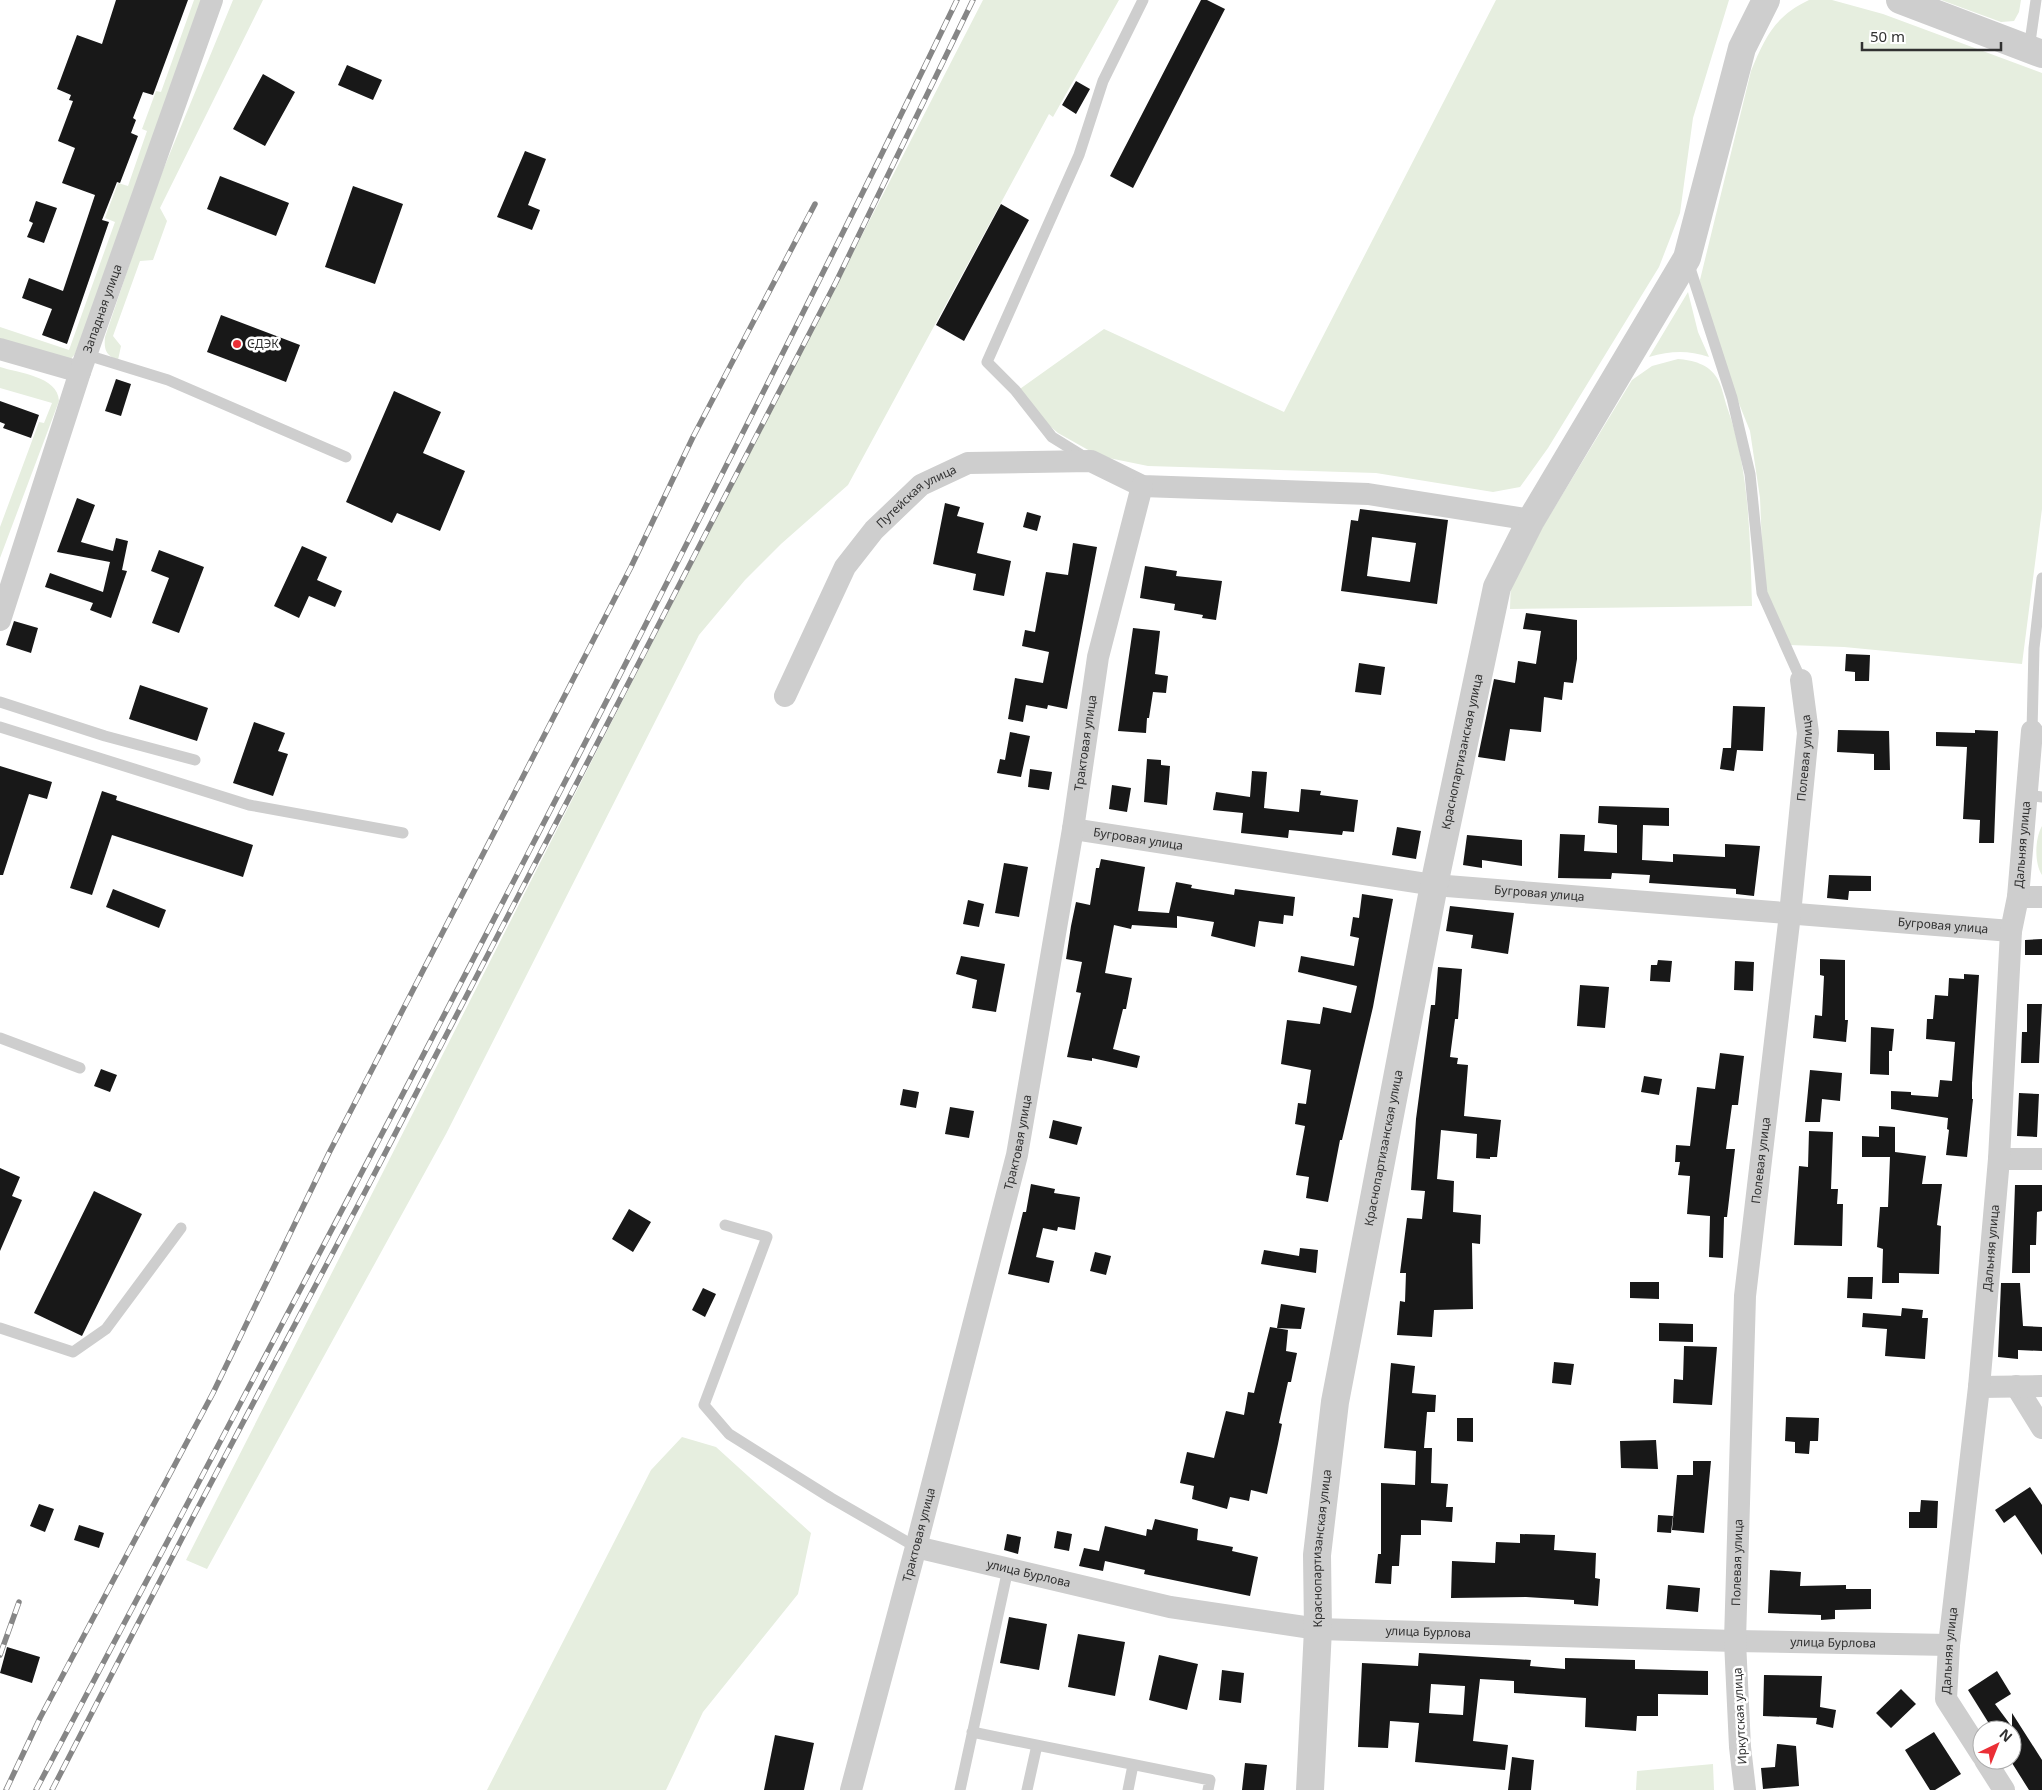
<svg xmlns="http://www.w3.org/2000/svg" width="2042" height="1790" font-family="'Noto Sans',sans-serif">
	<rect width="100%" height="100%" fill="#fff"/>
	<path fill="#e6eedf" d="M194 0H208L75 354 70 360 0 342V327L69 350 115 222 105 218 118 183 128 186 147 131 142 129 156 91 161 92Z
		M233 0H263L160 208 167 221 153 260 140 261 113 336 121 346 118 360C105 355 104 349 105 337L154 192Z
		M983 0H1119L1053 117 1049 114 848 485 781 544 745 580 699 635 446 1134 207 1569 186 1560 607 731Z
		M1496 0H1729L1693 118 1680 213 1659 267 1548 448 1520 487 1493 492 1376 473 1148 466 1099 456 1058 433 1032 411 1017 391 1104 329 1284 412Z
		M1809 0H1832L1883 14 2042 73V509L2022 664 1844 647 1789 645 1764 593 1760 498 1750 431 1708 326 1699 284 1751 71C1765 37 1775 16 1809 0Z
		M1941 0H2021L2019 12 2014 21 2001 22Z
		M1688 292 1698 332 1709 357C1687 350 1671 351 1649 357Z
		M1678 359C1692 360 1709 364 1717 378 1722 386 1724 398 1727 407 1750 471 1750 539 1752 606L1510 609 1511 579 1632 380 1652 366Z
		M0 367C18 373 58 376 59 401L0 558V527L39 422 44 423 52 403 0 388Z
		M2042 826V875C2034 863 2035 838 2042 826Z
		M682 1437 716 1447 811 1533 798 1594 703 1712 666 1790H487L651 1470Z
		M1713 1764 1714 1790H1636L1637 1771Z"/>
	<path fill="#181818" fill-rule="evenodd" d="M116 0H188L153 95 143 92 133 118 136 120 131 133 138 136 120 183 117 182 102 220 109 222 67 344 42 335 52 309 22 298 29 278 63 291 95 195 62 183 75 148 58 141 73 101 69 100 71 95 57 89 77 35 102 44Z
		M1201 0H1207L1225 9 1133 188 1110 176Z
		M347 65 382 80 373 100 338 85Z
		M263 74 295 92 265 146 233 129Z
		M1076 81 1090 89 1076 114 1062 105Z
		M525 151 546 159 528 205 540 210 532 230 497 217Z
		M220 176 289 203 276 236 207 209Z
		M353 186 403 204 375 284 325 267Z
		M36 201 57 208 44 243 27 237 33 223 29 221Z
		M1001 204 1029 220 964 341 936 325Z
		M221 315 300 345 286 382 207 352Z
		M116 379 131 384 121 416 105 411Z
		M394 391 441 412 423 453 465 471 440 531 397 513 392 523 346 502Z
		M0 401 39 415 31 438 3 428 5 424 0 422Z
		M77 498 95 505 81 542 113 551 116 538 128 541 122 570 127 571 111 618 90 610 93 603 45 587 50 573 103 592 110 562 57 552Z
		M945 503 960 507 957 516 984 523 977 553 1011 561 1004 596 973 590 976 574 933 564Z
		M1360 509 1448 520 1437 604 1341 591 1351 520 1358 521ZM1372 537 1416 543 1410 582 1367 576Z
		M1027 512 1041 516 1037 531 1023 527Z
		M1073 543 1097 547 1067 709 1048 705 1047 709 1026 705 1023 722 1008 719 1015 678 1043 683 1049 652 1022 646 1025 630 1035 632 1046 572 1068 575Z
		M302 546 327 557 317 580 342 591 335 607 309 596 299 618 274 606Z
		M159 550 204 567 179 633 152 623 169 578 151 571Z
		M1145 566 1177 571 1176 576 1222 581 1216 620 1202 618 1203 615 1174 610 1175 604 1140 598Z
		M1526 613 1577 620V659L1573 683 1564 682 1562 700 1544 697 1541 732 1510 729 1505 761 1478 757 1494 679 1515 683 1518 661 1536 664 1541 631 1523 629Z
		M14 621 38 628 31 653 6 645Z
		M1133 628 1160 631 1155 674 1168 676 1166 693 1153 692 1149 718H1147L1146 733 1118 731Z
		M1846 654 1870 655 1869 681H1855V672L1845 671Z
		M1359 663 1385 667 1381 695 1355 692Z
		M140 685 208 708 197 741 129 719Z
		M1733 706 1765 707 1763 751 1737 750 1734 771 1720 769 1723 748H1731Z
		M254 722 285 733 278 751 288 754 273 796 233 783Z
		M1838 730 1889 731 1890 770H1874V754L1837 752Z
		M1975 730 1998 731 1994 843H1979L1980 820 1963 819 1967 747 1936 746V732L1975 733Z
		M1010 732 1030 736 1021 777 997 773 1000 759 1005 760Z
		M1147 759 1161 760V765L1170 766 1167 805 1144 802Z
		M0 766 52 782 47 799 29 794 3 875H0Z
		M1030 769 1052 772 1049 790 1028 787Z
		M1252 771 1267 772 1264 808 1299 812 1301 789 1321 791 1320 795 1358 800 1354 832 1343 831 1342 835 1289 830 1288 838 1241 833 1243 813 1213 810 1216 792 1250 797Z
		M1112 785 1131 788 1127 812 1109 809Z
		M102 791 117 796 116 800 253 845 243 877 112 835 92 895 70 888Z
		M1599 806 1669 808V826L1643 825 1642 860 1673 862V854L1725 857V844L1760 846 1754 896 1736 894V889L1649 883 1650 875 1612 873 1611 879 1558 878 1560 834 1585 835 1584 851 1617 853V825L1598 823Z
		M1397 827 1421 831 1416 859 1392 855Z
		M1467 835 1522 840V866L1482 860V868L1463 865Z
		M1101 859 1145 867 1138 911 1169 913 1176 882 1192 885 1191 888 1234 895 1235 889 1295 897 1293 916 1284 915 1283 924 1259 921 1255 947 1211 936 1214 922 1177 916V928L1132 925 1131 929 1114 925 1105 973 1132 978 1126 1009H1123L1113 1049 1140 1056 1137 1068 1092 1058V1061L1067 1057 1081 993 1076 992 1082 962 1066 959 1071 926 1076 902 1090 905 1096 868H1099Z
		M1004 863 1028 867 1019 917 995 913Z
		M1829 875 1871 876V891H1849L1848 900 1827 898Z
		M113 889 166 910 159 928 106 907Z
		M1362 894 1393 899 1373 1007 1342 1140H1340L1328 1202 1306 1198 1309 1177 1296 1175 1305 1126 1295 1124 1298 1103 1306 1104 1311 1070 1281 1064 1287 1020 1320 1024 1323 1007 1351 1013 1357 986 1298 972 1301 956 1354 966 1359 938 1350 936 1353 917 1359 918Z
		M968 900 984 904 979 927 963 924Z
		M1450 906 1514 913 1508 954 1471 948 1473 935 1446 931Z
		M2042 939V955H2025V940Z
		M961 956 1005 964 996 1012 972 1008 977 980 956 974Z
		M1820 959 1845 960V1020H1848L1846 1042 1813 1038 1815 1015 1822 1016 1824 976 1820 975Z
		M1658 960 1672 961 1670 982 1650 981 1651 965H1657Z
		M1735 961 1754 962 1753 991 1734 990Z
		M1438 967 1462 969 1458 1019H1455L1450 1057 1458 1058 1457 1064 1468 1065 1464 1116 1501 1120 1497 1157H1490V1159L1476 1158 1477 1134 1441 1130 1437 1179 1454 1181 1453 1212 1481 1215 1480 1244 1472 1243 1473 1309 1434 1310 1432 1337 1397 1335 1400 1301 1405 1302 1406 1273H1400L1407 1218 1422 1219 1425 1191 1411 1190 1416 1119 1431 1005H1435Z
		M1964 974 1979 975 1972 1083V1099H1973L1967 1157 1946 1155 1949 1130 1947 1129 1948 1118 1891 1109V1091L1911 1092V1095L1938 1097 1940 1080 1952 1081 1955 1042 1926 1039 1927 1019H1933L1935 995 1948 996 1949 978 1964 979Z
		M1580 985 1609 987 1605 1028 1577 1026Z
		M2027 1004H2042L2039 1063H2021L2022 1032H2027Z
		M1871 1027 1894 1029 1892 1051H1889V1075L1870 1074Z
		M1720 1053 1744 1056 1738 1105H1732L1726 1149H1735L1727 1217H1724L1723 1258 1709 1257 1710 1216 1687 1214 1690 1176 1678 1175 1680 1162H1675L1676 1145 1690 1146 1697 1087 1715 1089Z
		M101 1069 117 1075 110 1092 94 1086Z
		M1810 1070 1842 1073 1840 1101 1822 1099 1820 1122H1805Z
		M1644 1076 1662 1079 1659 1095 1641 1092Z
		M903 1089 919 1092 916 1108 900 1105Z
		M2019 1093 2039 1094 2037 1137 2017 1136Z
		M950 1107 974 1111 969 1138 945 1134Z
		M1053 1120 1082 1127 1077 1145 1049 1138Z
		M1879 1126 1895 1127V1152L1926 1156 1922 1184H1942L1937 1225 1941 1226 1939 1274 1899 1273V1283H1882L1883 1249 1877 1247 1880 1207H1888L1890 1157H1862V1136L1879 1137Z
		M1809 1131 1833 1132 1831 1189H1838L1837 1204H1843L1842 1246 1794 1245 1799 1166 1808 1167Z
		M0 1168 20 1177 12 1196 22 1200 0 1251Z
		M1031 1184 1055 1189 1054 1193 1080 1197 1075 1230 1058 1227 1057 1231 1043 1228 1036 1257 1054 1261 1049 1283 1008 1274 1023 1212H1026Z
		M2015 1185H2042V1211L2037 1212 2036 1245H2030V1273H2012Z
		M94 1191 142 1214 82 1336 34 1313Z
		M629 1209 651 1222 633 1252 612 1239Z
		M1300 1248 1318 1250 1316 1273 1261 1264 1264 1250 1299 1256Z
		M1095 1252 1111 1256 1106 1275 1090 1271Z
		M1848 1277H1873L1872 1299 1847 1298Z
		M1630 1282H1659V1299L1630 1298Z
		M2001 1283H2020L2023 1326 2042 1327V1351L2018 1350V1359L1998 1357Z
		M703 1288 716 1294 705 1317 692 1310Z
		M1281 1304 1305 1308 1301 1329 1277 1328Z
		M1902 1308 1923 1310 1922 1318H1928L1925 1359 1885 1356 1887 1329 1862 1327 1863 1313 1901 1316Z
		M1659 1323 1693 1324V1342L1659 1341Z
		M1270 1327 1288 1330 1286 1351 1297 1353 1291 1382H1288L1279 1423 1282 1424 1278 1444 1267 1494 1251 1490 1249 1501 1230 1497 1227 1509 1192 1499 1194 1486 1180 1483 1187 1452 1214 1458 1226 1411 1244 1415 1248 1392 1254 1393Z
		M1684 1346 1717 1347 1712 1405 1673 1403 1674 1379 1683 1380Z
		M1554 1362 1574 1364 1571 1385 1552 1383Z
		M1391 1363 1415 1366 1412 1393 1436 1395 1435 1412H1427L1424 1448H1432L1431 1483 1448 1484 1446 1507H1453L1452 1522 1421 1520V1535H1401L1399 1566H1392L1391 1584 1375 1583 1378 1554H1381V1483L1415 1485 1416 1451 1384 1448Z
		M1786 1417 1819 1418 1818 1441H1810L1809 1454 1795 1453V1442L1785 1441Z
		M1457 1418H1473V1442L1457 1441Z
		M1656 1440 1658 1469 1621 1468 1620 1441Z
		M1693 1461H1711L1704 1533 1672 1530 1677 1475H1693Z
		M2030 1487 2042 1505V1555L2015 1515 2004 1523 1995 1510Z
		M1921 1500 1938 1501 1937 1528H1909V1512H1920Z
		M39 1504 54 1509 45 1532 30 1526Z
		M1658 1515 1673 1516 1671 1533 1657 1532Z
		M1155 1519 1198 1529 1197 1540 1233 1547 1232 1551 1258 1557 1250 1596 1144 1574 1145 1570 1105 1561 1103 1571 1079 1566 1084 1548 1099 1551 1105 1526 1146 1536 1147 1529 1152 1530Z
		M79 1525 104 1533 99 1548 74 1540Z
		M1057 1531 1072 1534 1069 1551 1054 1548Z
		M1007 1534 1021 1537 1018 1554 1004 1550Z
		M1520 1534 1555 1535 1554 1550 1596 1553 1595 1578 1600 1579 1598 1606 1574 1604V1600L1526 1597 1451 1598 1452 1561 1495 1563 1496 1542 1520 1543Z
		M1770 1570 1801 1572 1800 1586 1846 1585V1589H1871V1609L1835 1610V1619L1821 1620V1615L1768 1613Z
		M1668 1585 1700 1588 1698 1612 1666 1609Z
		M1009 1617 1047 1624 1039 1670 1000 1663Z
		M1078 1634 1125 1642 1115 1696 1068 1687Z
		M7 1647 40 1657 32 1683 0 1673Z
		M1419 1653 1531 1660 1530 1666 1565 1669V1658L1635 1660V1669L1708 1671V1695L1658 1694V1716H1637L1636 1731 1585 1727 1586 1698 1514 1693V1681L1480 1679 1473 1741 1508 1745 1505 1770 1415 1762 1419 1723 1390 1721 1388 1748 1358 1747 1362 1663 1418 1666ZM1431 1684 1465 1686 1463 1715 1429 1713Z
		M1159 1655 1198 1664 1187 1710 1149 1700Z
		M1222 1670 1244 1673 1241 1703 1219 1700Z
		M1997 1671 2011 1694 1995 1704 2012 1727V1713L2042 1760V1790H2029L2012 1763V1730H1993L1968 1690Z
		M1764 1675 1822 1676 1820 1707 1836 1710 1833 1728 1816 1724 1817 1718 1763 1716Z
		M1901 1689 1916 1704 1891 1728 1876 1713Z
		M1934 1732 1961 1774 1935 1790H1930L1905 1750Z
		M775 1735 814 1743 804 1790H764Z
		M1777 1744 1796 1746 1799 1786 1763 1789 1761 1768 1775 1767Z
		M1512 1757 1534 1760 1531 1790H1508Z
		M1245 1763 1267 1765 1264 1790H1242Z"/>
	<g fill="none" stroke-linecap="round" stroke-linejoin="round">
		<path stroke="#cecece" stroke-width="11" d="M2029 49 2036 0
			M1688 262 1732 398 1750 474 1762 593 1801 680
			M87 355 168 380 346 457
			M1086 458 1052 437 1015 390 987 362 1079 155 1103 81 1143 0
			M0 702 105 736 195 760
			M0 727 249 805 403 833
			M2032 731 2034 648 2042 578
			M2027 795 2042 797
			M0 1038 80 1068
			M725 1225 767 1237 704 1405 729 1434 831 1498 916 1547
			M0 1328 73 1352 106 1329 181 1228
			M972 1732 1210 1780 1208 1790
			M960 1790 1008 1569
			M1027 1790 1037 1745
			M1128 1790 1133 1765"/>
		<g stroke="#cecece" stroke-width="22">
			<path d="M0 349 80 372"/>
			<path id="s1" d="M0 620 80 372 212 0"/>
			<path id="s2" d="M785 696 845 567 874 530 921 485 968 463 1091 461 1142 486 1368 494 1531 520"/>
			<path id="s3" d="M1073 829 1434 885 2011 931"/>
			<path d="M2018 897H2042"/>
			<path d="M1999 1159H2042"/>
			<path d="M2016 1386 2042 1428"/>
			<path d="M1979 1387 2042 1386"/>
			<path id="s4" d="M916 1547 1170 1607 1318 1629 1735 1641 1949 1645"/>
			<path id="s5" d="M1982 1755 1946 1699 1949 1645 1979 1387 1999 1159 2011 931 2018 897 2032 731"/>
			<path d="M1985 1760 2004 1790"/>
			<path id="s6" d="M851 1790 916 1547 1017 1155 1073 829 1098 657 1142 486"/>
			<path id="s7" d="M1745 1790 1740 1747 1735 1641 1745 1296 1790 914 1808 733 1801 680"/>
		</g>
		<g stroke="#cecece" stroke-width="28">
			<path d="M1900 0 2042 54"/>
			<path id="s8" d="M1310 1790 1318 1629 1317 1555 1335 1402 1434 885 1497 587 1531 520 1687 258 1742 48 1766 0"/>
		</g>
		<defs>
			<path id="rail" d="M0 1655 19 1602
				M6 1790 40 1718 213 1393 329 1153 631 567 693 437 815 204
				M36 1790C350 1197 664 604 957 0
				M52 1790 193 1517 365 1192 836 282 973 0"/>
		</defs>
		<use href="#rail" stroke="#868686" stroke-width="5.5"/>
		<use href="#rail" stroke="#fff" stroke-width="4" stroke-dasharray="11" stroke-linecap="butt"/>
	</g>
	<circle fill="#eb2f36" stroke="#fff" stroke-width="2" cx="237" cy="344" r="5"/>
	<g text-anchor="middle" stroke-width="5" stroke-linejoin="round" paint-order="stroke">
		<g font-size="12" fill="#313131" stroke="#fff">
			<text dy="4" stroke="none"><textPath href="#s1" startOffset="328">Западная улица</textPath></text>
			<text dy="4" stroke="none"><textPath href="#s2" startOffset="244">Путейская улица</textPath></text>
			<text dy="4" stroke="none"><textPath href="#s6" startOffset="1074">Трактовая улица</textPath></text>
			<text dy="4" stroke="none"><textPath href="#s8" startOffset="1052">Краснопартизанская улица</textPath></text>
			<text dy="4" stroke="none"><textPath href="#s7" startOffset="1036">Полевая улица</textPath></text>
			<text dy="4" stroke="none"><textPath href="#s3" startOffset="66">Бугровая улица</textPath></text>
			<text dy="4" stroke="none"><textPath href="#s5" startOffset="925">Дальняя улица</textPath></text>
			<text dy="4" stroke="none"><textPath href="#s3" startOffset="471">Бугровая улица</textPath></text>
			<text dy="4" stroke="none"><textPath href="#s3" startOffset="876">Бугровая улица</textPath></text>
			<text dy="4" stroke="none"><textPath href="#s6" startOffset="669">Трактовая улица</textPath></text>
			<text dy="4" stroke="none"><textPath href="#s8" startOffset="648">Краснопартизанская улица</textPath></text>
			<text dy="4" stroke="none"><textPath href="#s7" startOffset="631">Полевая улица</textPath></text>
			<text dy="4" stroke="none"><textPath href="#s5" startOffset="520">Дальняя улица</textPath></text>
			<text dy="4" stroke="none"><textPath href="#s6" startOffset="264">Трактовая улица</textPath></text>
			<text dy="4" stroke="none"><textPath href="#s8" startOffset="242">Краснопартизанская улица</textPath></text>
			<text dy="4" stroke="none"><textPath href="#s7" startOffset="228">Полевая улица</textPath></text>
			<text dy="4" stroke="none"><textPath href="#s4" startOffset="116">улица Бурлова</textPath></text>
			<text dy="4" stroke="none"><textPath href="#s4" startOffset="521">улица Бурлова</textPath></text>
			<text dy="4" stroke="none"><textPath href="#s4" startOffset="926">улица Бурлова</textPath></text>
			<text dy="4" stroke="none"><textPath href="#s5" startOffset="115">Дальняя улица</textPath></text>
			<text transform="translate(1740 1716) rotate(-93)" y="4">Иркутская улица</text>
		</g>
		<g font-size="12" fill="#313131" stroke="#fff" text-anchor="start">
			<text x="247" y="348">СДЭК</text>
		</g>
	</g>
	<g transform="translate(1997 1745) rotate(43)"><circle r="24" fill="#ffffff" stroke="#adadad"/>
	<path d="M0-4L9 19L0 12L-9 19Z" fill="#eb2f36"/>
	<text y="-8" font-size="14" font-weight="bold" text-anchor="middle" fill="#313131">N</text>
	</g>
	<path d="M1862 42v8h139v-8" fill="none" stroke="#313131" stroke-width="2.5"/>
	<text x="1870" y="42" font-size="15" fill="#313131" stroke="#ffffff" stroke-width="4" paint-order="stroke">50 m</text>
</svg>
